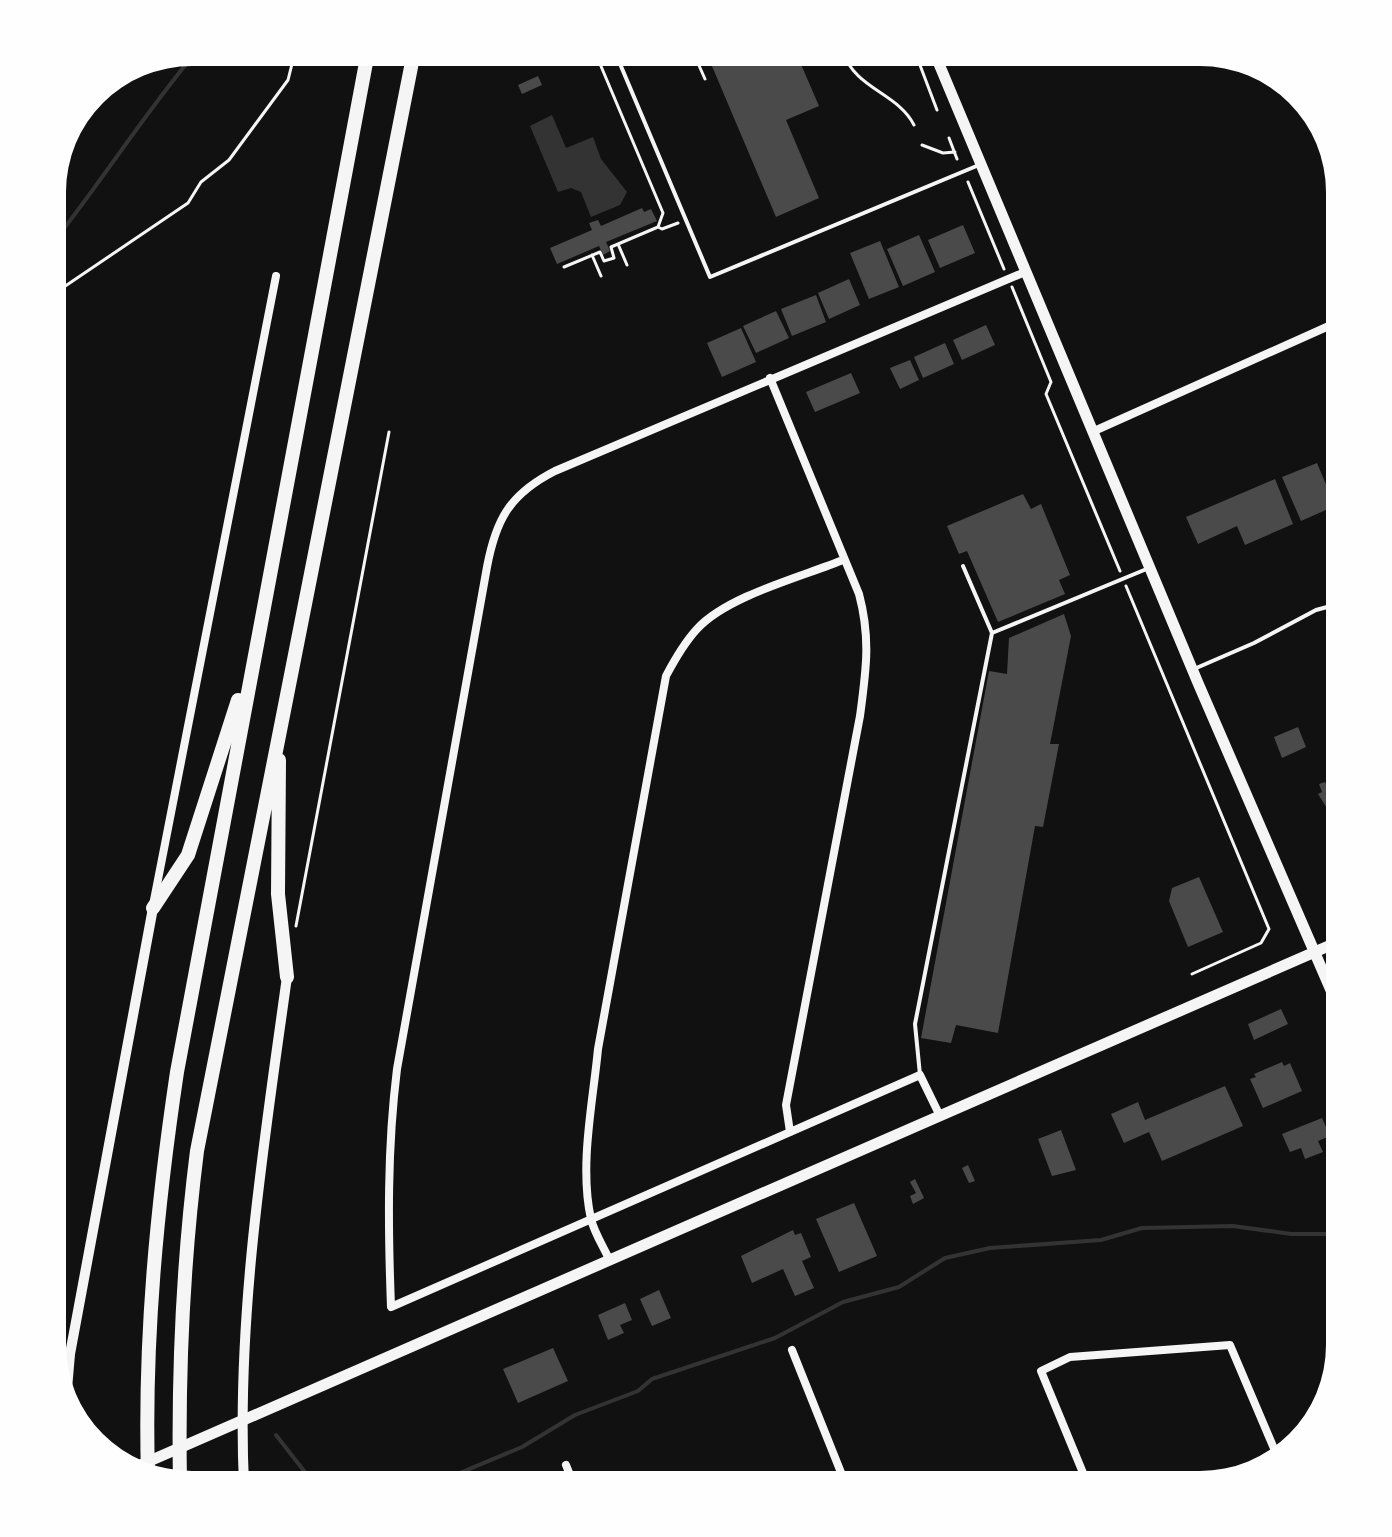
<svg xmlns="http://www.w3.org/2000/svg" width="1392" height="1537" font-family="'Public Sans',sans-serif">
	<rect width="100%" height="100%" fill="#111"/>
	<path fill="#333" d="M552 115 566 148 593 137 601 159 627 192 620 205 591 217 581 192 571 188 558 192 530 126Z"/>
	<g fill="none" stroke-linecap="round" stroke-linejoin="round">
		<path stroke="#333" stroke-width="4" d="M52 244C102 181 144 114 196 52
			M52 1286 56 1288
			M276 1435 315 1485
			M431 1485 522 1447 575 1415 638 1391 652 1379 775 1338 843 1302 899 1287 945 1258 990 1248 1101 1240 1142 1228 1233 1226 1291 1234H1340"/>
	</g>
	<path fill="#4a4a4a" d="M706 52H823L800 62 819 106 786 120 819 198 776 217Z
		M538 76 542 85 522 94 518 85Z
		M642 208 644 212 651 209 657 221 606 242 610 251 603 255 599 246 557 264 550 248 592 230 589 223 598 220 601 226Z
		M963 225 975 253 940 268 928 240Z
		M919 235 935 272 903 286 887 249Z
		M880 241 899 287 869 299 850 253Z
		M849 279 860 305 829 319 818 293Z
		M816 295 826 322 792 336 781 309Z
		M776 311 789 338 756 353 743 326Z
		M986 325 995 345 962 360 953 340Z
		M741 328 756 362 722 377 707 343Z
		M945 343 954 364 923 378 914 357Z
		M910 360 919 380 900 389 890 368Z
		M851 373 860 393 815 412 806 392Z
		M1317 463 1335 506 1301 521 1282 477Z
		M1275 479 1293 524 1245 545 1237 526 1198 544 1186 517Z
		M1023 494 1031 509 1041 504 1070 575 1059 580 1065 594 998 622 967 551 959 554 947 526Z
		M1064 614 1071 636 1050 744H1059L1043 827 1035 826 998 1033 956 1025 951 1043 921 1038 989 671 1007 674 1009 638Z
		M1298 727 1306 747 1282 758 1274 737Z
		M1325 782 1338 813 1332 816 1318 794 1322 792 1319 784Z
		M1340 838V864L1337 865 1328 844Z
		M1199 877 1223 932 1188 947 1169 901 1172 888Z
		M1281 1009 1288 1024 1254 1040 1248 1024Z
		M1282 1062 1284 1066 1290 1063 1302 1091 1263 1108 1250 1079 1256 1077 1254 1074Z
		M1225 1086 1243 1126 1162 1161 1149 1132 1124 1143 1111 1114 1138 1102 1145 1120Z
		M1322 1118 1330 1136 1318 1141 1323 1152 1305 1159 1301 1148 1290 1152 1282 1134Z
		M1061 1130 1076 1170 1052 1176 1038 1139Z
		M968 1165 975 1181 969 1183 962 1168Z
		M915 1179 924 1198 913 1204 910 1196 916 1193 910 1182Z
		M854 1203 877 1256 839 1272 816 1219Z
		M793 1230 795 1235 801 1233 811 1257 802 1261 814 1288 795 1296 783 1269 752 1283 741 1256Z
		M659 1290 671 1318 652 1326 640 1299Z
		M625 1303 632 1320 620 1325 624 1333 608 1340 598 1315Z
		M553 1348 568 1381 518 1403 503 1369Z"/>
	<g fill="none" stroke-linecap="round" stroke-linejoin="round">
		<path stroke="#f5f5f5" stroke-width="3" d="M595 52 663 213 658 227 662 229 678 223
			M693 52 705 79
			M843 52C855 89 898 93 914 125
			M915 52 937 110
			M949 138 957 159
			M922 145 943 153 955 152
			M968 182 1004 269
			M618 244 627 265
			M592 255 601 276
			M564 267 600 252 604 261 614 258 611 247 658 227
			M1012 287 1051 382 1046 394 1120 571
			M52 295 188 203 201 182 229 160 288 80 295 52
			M52 468 58 481
			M1126 586 1269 929 1261 943 1192 974
			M296 926 389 432"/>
		<path stroke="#f5f5f5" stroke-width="4" d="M615 52 710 277 979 165
			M1331 606 1340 598
			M992 633 1149 568
			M1194 669 1254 643 1316 610 1331 606 1340 615
			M920 1075 915 1024 992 633 963 566"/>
		<path stroke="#f5f5f5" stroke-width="8" d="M770 378 859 594C871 639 866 671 860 716L786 1105 790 1132
			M1092 432 1340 321
			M154 900 276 276
			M939 1114 920 1075 391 1307C388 1227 387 1149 397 1069L487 567C496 519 510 494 555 471L1025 272
			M609 1259C603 1246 594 1232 591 1219 579 1166 593 1102 598 1049L666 676C675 659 684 643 697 629 727 596 801 577 843 560
			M792 1350 846 1485
			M566 1465 574 1485
			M1088 1485 1041 1371 1070 1357 1230 1345 1278 1458"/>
		<path stroke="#f5f5f5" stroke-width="10" d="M67 1389 70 1354 153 908
			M244 1485C236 1317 264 1143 287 977"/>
		<path stroke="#f5f5f5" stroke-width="11" d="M934 52 1198 683 1340 1011
			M129 1470 1340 941"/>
		<path stroke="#f5f5f5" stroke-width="14" d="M279 760 278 894 287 977
			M153 908 188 855 238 700
			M148 1475C144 1339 157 1206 177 1072L368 52
			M180 1482C178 1371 183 1262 197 1151L414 52"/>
	</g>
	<path d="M0 0H1392V1537H0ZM192 66H1200A126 126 0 0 1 1326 192V1345A126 126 0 0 1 1200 1471H192A126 126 0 0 1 66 1345V192A126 126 0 0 1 192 66Z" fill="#fefefe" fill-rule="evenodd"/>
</svg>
